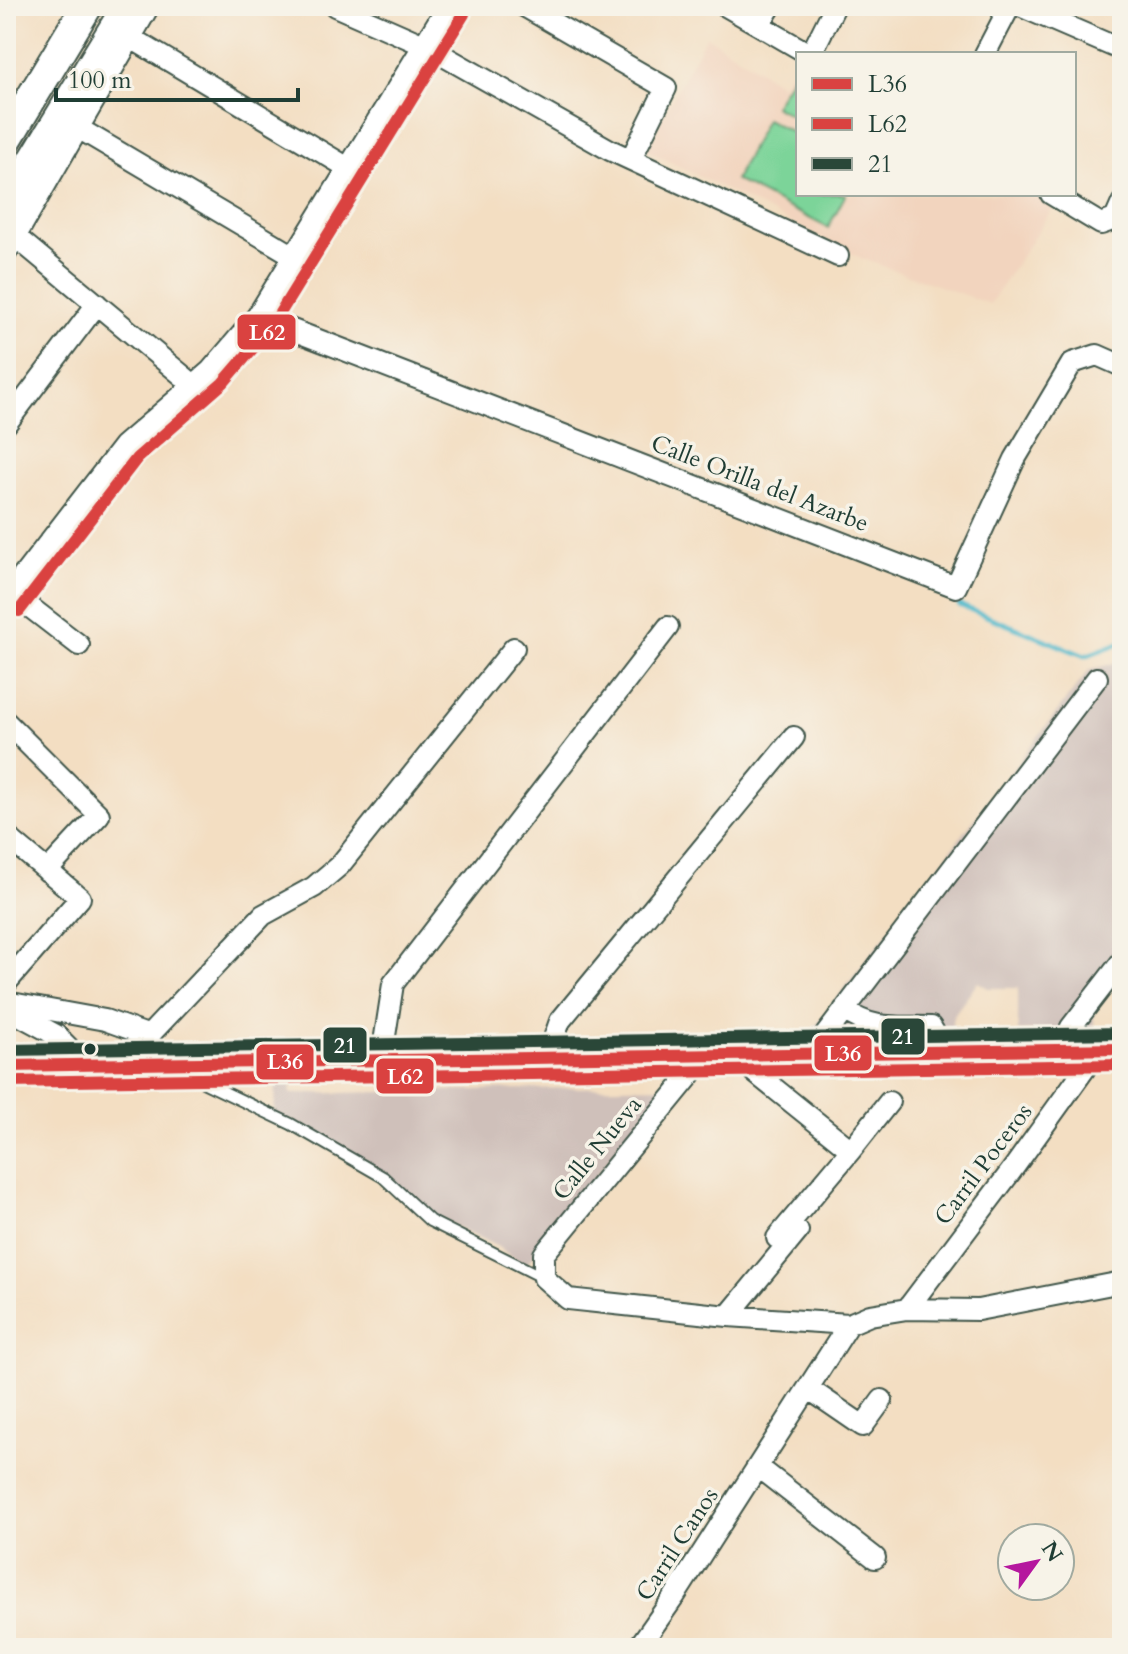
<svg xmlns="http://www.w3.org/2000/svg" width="1128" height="1654" font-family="Cardo,serif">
	<rect width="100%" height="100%" fill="#f7f3e8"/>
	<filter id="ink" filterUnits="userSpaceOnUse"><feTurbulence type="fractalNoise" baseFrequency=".0125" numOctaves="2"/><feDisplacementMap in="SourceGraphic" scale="16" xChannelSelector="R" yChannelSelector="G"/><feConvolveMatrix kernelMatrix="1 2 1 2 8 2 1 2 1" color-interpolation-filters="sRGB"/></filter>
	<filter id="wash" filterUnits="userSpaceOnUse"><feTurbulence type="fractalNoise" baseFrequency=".006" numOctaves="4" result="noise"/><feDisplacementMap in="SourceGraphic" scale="32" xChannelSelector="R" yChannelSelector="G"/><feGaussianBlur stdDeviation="1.8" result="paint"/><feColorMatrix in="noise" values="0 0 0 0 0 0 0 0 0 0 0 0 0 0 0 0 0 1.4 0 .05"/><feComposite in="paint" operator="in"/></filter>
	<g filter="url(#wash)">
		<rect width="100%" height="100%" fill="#f3dec2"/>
		<path fill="#f2d4be" d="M706 36 782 85 798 58V194H1041L1056 203 990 304 863 259 645 149Z"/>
		<path fill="#cfc0ba" d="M1122 654V976L1094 1005V1031H1018V988H988L978 982 956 1012 952 1020 953 1032 807 1037 1090 669 1113 664Z
			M292 1079 290 1094 666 1086 525 1266 498 1247 427 1212 367 1164 318 1133 274 1114 276 1080Z"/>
		<path fill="#7bd499" stroke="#4d8866" stroke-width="2" d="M794 73 798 76V119L774 106Z
			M766 119 798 135V194H846L828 228 735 180Z"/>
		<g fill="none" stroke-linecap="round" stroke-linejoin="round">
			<path stroke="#4db8ca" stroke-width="5" d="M959 605 1085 656 1122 642"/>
		</g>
	</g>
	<g filter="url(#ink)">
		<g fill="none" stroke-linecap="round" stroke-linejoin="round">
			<defs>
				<path id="service" d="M186 1074 291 1124 383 1177 430 1221 544 1278"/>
				<path id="minor" d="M335 6 426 46 610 150 838 256
					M524 6 666 88 631 159
					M726 6 809 54
					M1020 6 1122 50
					M759 25 771 6
					M131 38 350 169
					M811 54 835 6
					M985 54 1010 6
					M78 128 296 257
					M1051 194 1101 224 1115 219 1122 203
					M16 237 195 386
					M6 253 149 6
					M259 317 956 587 1015 459 1072 363 1097 355 1122 366
					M6 424 97 304
					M13 594 79 645
					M6 722 99 815 47 871
					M6 836 80 898 6 983
					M6 1002 105 1020 147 1035
					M6 1008 56 1035 86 1065
					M844 1010C874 1031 896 1026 931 1027L945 1051
					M1061 1050 1071 1027 1122 961
					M811 1054 1097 678
					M742 1055 754 1072 851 1150 777 1238
					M706 1056 544 1254V1278L568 1299 728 1316 849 1324 870 1315 907 1309 978 1310 1122 1282
					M547 1058 560 1021 794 737
					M381 1062 393 984 668 627
					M122 1064 263 915 314 887 340 865 514 648
					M851 1150 889 1102
					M907 1309 1012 1170 1099 1049
					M728 1316 798 1231
					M809 1389 863 1426 882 1400
					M758 1467 875 1558
					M638 1648 674 1597 849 1324"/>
				<path id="tertiary" d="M6 601 125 447 212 372 259 317 450 6"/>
				<path id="primary" d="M6 140 87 6
					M6 206 128 6
					M6 1066 1122 1049"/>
			</defs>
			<use href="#service" stroke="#3f5549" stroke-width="14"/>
			<use href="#minor" stroke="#3f5549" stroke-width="24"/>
			<use href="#tertiary" stroke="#3f5549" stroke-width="28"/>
			<use href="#primary" stroke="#3f5549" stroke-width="34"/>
			<use href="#service" stroke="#fff" stroke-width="10"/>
			<use href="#minor" stroke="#fff" stroke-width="20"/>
			<use href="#tertiary" stroke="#fff" stroke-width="24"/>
			<use href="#primary" stroke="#fff" stroke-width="30"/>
			<defs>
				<path id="bus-1" d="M6 1066 1122 1049"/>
				<path id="bus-2" d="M19 611 137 458 223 383 272 326 464 14
					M6 1082 1122 1065"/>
				<path id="bus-3" d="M6 1050 1122 1033"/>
			</defs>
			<use href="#bus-1" stroke="#f7f3e8" stroke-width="18"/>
			<use href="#bus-2" stroke="#f7f3e8" stroke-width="18"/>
			<use href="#bus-3" stroke="#f7f3e8" stroke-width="18"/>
			<use href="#bus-1" stroke="#da4241" stroke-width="12"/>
			<use href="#bus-2" stroke="#da4240" stroke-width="12"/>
			<use href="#bus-3" stroke="#2a4739" stroke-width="12"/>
		</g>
	</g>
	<circle fill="#1f3d34" stroke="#f7f3e8" stroke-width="3" cx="90" cy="1049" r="7"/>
	<g text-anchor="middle" stroke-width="7" stroke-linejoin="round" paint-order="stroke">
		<g font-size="24" fill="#1f3d34" stroke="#f7f3e8">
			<text transform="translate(760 483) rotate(21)" y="8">Calle Orilla del Azarbe</text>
			<text transform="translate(597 1148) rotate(-51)" y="8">Calle Nueva</text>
			<text transform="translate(983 1164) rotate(-53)" y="8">Carril Poceros</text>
			<text transform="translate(677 1544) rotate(-57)" y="8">Carril Canos</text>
		</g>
	</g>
	<g stroke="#f7f3e8" stroke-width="3">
		<rect x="236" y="313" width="61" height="38" rx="8" fill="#da4240"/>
		<rect x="880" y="1017" width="46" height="39" rx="8" fill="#2a4739"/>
		<rect x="322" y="1026" width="46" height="38" rx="8" fill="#2a4739"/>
		<rect x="813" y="1034" width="60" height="38" rx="8" fill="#da4241"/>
		<rect x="255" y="1043" width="60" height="38" rx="8" fill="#da4241"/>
		<rect x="375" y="1057" width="60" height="38" rx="8" fill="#da4240"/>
	</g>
	<g font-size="22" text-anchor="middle" font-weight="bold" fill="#fff">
		<text x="267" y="340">L62</text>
		<text x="903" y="1044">21</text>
		<text x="345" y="1053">21</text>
		<text x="843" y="1061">L36</text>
		<text x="285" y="1069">L36</text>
		<text x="405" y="1084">L62</text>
	</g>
	<rect width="1128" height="1654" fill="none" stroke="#f7f3e8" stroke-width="32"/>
	<rect x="796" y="52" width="280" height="144" fill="#f7f3e8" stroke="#a1aaa0" stroke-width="2"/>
	<rect x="812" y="78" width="40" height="12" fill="#da4241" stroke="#a1aaa0" stroke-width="2"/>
	<text x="868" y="92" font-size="24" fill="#1f3d34">L36</text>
	<rect x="812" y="118" width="40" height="12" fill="#da4240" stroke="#a1aaa0" stroke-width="2"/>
	<text x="868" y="132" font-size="24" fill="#1f3d34">L62</text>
	<rect x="812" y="158" width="40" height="12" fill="#2a4739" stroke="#a1aaa0" stroke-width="2"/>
	<text x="868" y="172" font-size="24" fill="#1f3d34">21</text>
	<g transform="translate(1036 1562) rotate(57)"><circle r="38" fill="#f7f3e8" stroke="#a1aaa0" stroke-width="2"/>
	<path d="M0-6L14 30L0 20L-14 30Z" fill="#b5179e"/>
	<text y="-12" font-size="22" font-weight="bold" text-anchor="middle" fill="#1f3d34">N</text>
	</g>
	<path d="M56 88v12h242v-12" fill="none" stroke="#1f3d34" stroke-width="4"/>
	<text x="68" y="88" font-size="24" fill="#1f3d34" stroke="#f7f3e8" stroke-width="6" paint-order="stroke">100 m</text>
</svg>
